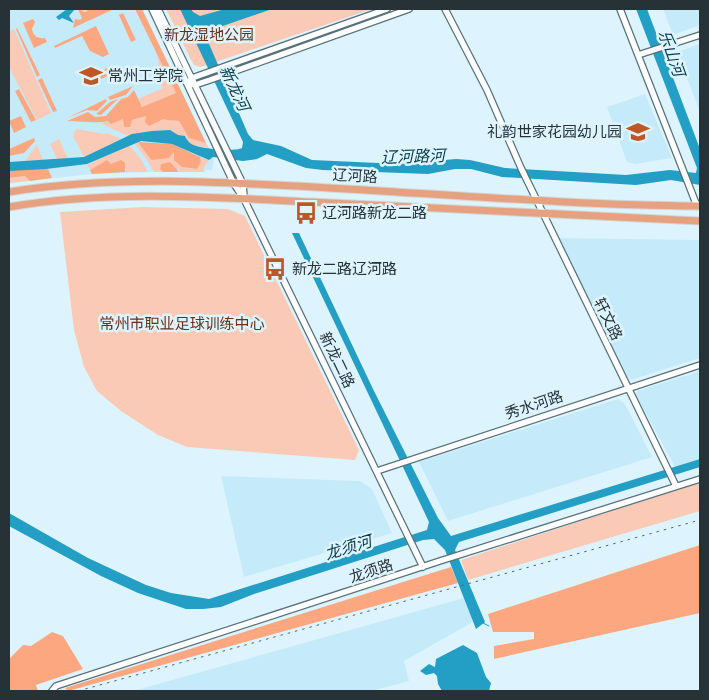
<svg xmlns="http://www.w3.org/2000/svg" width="709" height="700" font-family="Raleway,'Noto Sans SC',sans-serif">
	<rect width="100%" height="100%" fill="#ddf4fe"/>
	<path fill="#c5ebfa" d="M9 9H142L214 159 212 170 92 174 9 183Z
		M663 9H700V25L673 35Z
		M700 44V112L677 52Z
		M645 94 672 158 635 164 627 162 607 107Z
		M559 238 700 240V358L631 380 625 376Z
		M700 371V459L675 467 636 395 637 391Z
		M618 399 625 404 652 457 448 521 419 462Z
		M221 476 360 481 372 489 392 533 244 577Z
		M464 598 473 622 404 661 409 681 372 691H133Z"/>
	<path fill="#facab6" d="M166 9H372L201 67 194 65 191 60Z
		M14 29 51 113 37 120 9 67V32Z
		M156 52 176 93 142 107 138 99 163 88 155 75 159 63Z
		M146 116 179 121 189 138 206 143 209 148 190 144 185 137 178 135 170 130 152 131 128 136 100 123 123 119 125 127 132 120Z
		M76 129 105 134 107 133 121 139 84 157 73 136Z
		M59 139 70 163 61 167 50 144Z
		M138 142 151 160 174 152 183 167 197 169 201 162 200 157 209 160 203 169 205 172H179V169H160L163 172H154L147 160 135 144Z
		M37 145 43 160 25 161Z
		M129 145 140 158 148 172H125L126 169 106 161 90 170 87 165Z
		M25 176 30 181 9 183V178Z
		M143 207 228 209 245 216 359 450 355 460 187 447 158 435 121 411 97 391 84 367 74 330 60 212Z
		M700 482V511L468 580 461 560Z"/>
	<path fill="#fda781" d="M78 9 85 12 90 9H114L73 28 75 19 80 20 82 18Z
		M135 9H142L206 143 189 138 179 121C173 120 169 121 163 119L149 126 145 122 146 116 132 120 130 127H124L123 119 111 124 108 121C98 124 79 121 67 121L88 112 95 117 106 116 121 99 128 97 134 90 142 107 176 93Z
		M123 13 136 40 131 42 119 15Z
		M33 19 35 22 32 29C33 36 38 39 45 38L47 42 34 48 23 23Z
		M96 26 109 54 103 57 90 51 82 36 55 48 54 46Z
		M17 28 40 75 37 77 16 29Z
		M113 66 116 75 114 77 112 74 101 79 100 77 105 69Z
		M42 78 57 111 53 112 38 80Z
		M133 86 126 95 110 100 108 97Z
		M19 89 36 120 31 122 15 91Z
		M106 99 107 101 97 111 87 110 67 118Z
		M118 99 101 115 96 114 110 102Z
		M21 116 26 127 14 133 9 121Z
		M34 138 35 141 24 153 9 156V149Z
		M138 142 172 144 200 157 201 162 197 169 182 167 174 160V152L169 158 151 160Z
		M107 160 111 164 121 160 125 163V172L92 174 90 170Z
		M170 162 179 172H163L160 169 161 164Z
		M23 168 48 169 52 178 30 181 25 176 9 178V171Z
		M700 545V613L494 659V646L534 639V632H493L488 614Z
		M451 567 458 583 68 691 65 688Z
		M52 632 63 636 83 669 36 685 38 691H9V659L23 645 31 646Z"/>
	<path fill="#239ec4" d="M67 9H75L69 16 74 23 62 18 59 20 56 17Z
		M180 9H191L193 12 200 16 225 9H272L211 30 206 37 248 134 253 140 281 146 312 160 400 164 456 159 470 160 505 168 626 175 670 170 696 173 697 168 636 9H647L700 149V185L671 180 636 185 502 177 471 169H455L428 174 323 170 306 168 267 154 257 159 243 161 213 157 209 160 172 144 141 141 87 164 46 169 9 171V162L84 157 132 134 152 131 170 130 178 135 185 136C186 139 188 141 190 143 197 149 234 152 242 148L243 142Z
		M292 233H299L374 391 438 518 451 536 700 459V467L459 542 455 550 485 622 476 629 445 550 434 539 423 540 254 594 221 607 203 609H186L138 593 101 576 9 526V513L88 558 146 585 171 593 209 599 427 530 429 522Z
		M463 645 477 653 486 677 491 683 489 691H442L438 684 437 676 434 673 426 675 420 671 429 664 435 667 436 659Z"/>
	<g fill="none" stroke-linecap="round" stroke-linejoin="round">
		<path stroke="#239ec4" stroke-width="1" d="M483 623 489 626"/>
		<defs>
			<path id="minor" d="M152 9 234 184 244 199 423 567
				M158 9 243 184 244 197
				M445 9 487 90 521 168 676 486
				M620 9 697 206
				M638 55 700 35
				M188 83 195 85 210 80 409 9
				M188 83 192 78 387 9
				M377 471 700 365
				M52 691 56 686 443 560 700 479"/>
			<path id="major" d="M9 192C114 175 223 182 330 188 453 195 577 205 700 206
				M9 207C108 190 211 197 311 202 441 208 570 215 700 221"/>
		</defs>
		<use href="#minor" stroke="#57717b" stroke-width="8"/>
		<use href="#major" stroke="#d4d6d7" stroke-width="9"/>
		<use href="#minor" stroke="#fff" stroke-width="5.5"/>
		<use href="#major" stroke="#e6a280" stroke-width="7"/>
		<path stroke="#546368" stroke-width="1" stroke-dasharray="2.5 5" stroke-linecap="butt" d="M78 691 700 520"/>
	</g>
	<defs>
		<symbol id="university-bare" viewBox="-9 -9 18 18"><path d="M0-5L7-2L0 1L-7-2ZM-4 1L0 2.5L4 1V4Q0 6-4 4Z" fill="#bd5826" stroke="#ddf4fe" stroke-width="2.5" paint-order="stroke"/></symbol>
		<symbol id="school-bare" viewBox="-9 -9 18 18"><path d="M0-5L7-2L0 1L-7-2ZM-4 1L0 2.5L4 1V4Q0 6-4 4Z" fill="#bd5826" stroke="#ddf4fe" stroke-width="2.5" paint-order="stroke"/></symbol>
		<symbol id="bus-bare" viewBox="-9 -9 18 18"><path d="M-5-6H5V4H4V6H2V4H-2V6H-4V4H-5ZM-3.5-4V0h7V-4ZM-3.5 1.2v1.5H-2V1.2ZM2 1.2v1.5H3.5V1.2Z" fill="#bd5826" stroke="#ddf4fe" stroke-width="2.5" paint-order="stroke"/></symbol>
	</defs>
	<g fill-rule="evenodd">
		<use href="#university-bare" x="75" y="60" width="32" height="32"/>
		<use href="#school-bare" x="622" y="116" width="32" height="32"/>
		<use href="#bus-bare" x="290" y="197" width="32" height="32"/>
		<use href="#bus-bare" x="259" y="253" width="32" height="32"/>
	</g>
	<g text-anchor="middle" stroke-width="5" stroke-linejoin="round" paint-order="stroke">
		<g font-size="15" fill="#683117" stroke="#ddf4fe">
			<text x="209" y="40">新龙湿地公园</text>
			<text x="182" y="329">常州市职业足球训练中心</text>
		</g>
		<g font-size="15" fill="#263236" stroke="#ddf4fe" text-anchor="start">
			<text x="108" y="81">常州工学院</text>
			<text x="622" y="137" text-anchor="end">礼韵世家花园幼儿园</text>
			<text x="322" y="218">辽河路新龙二路</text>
			<text x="292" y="274">新龙二路辽河路</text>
		</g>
		<g font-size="15" fill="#263236" stroke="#ddf4fe">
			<text transform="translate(355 176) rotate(3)" y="5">辽河路</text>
			<text transform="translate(608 319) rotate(64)" y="5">轩文路</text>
			<text transform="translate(337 360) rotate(64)" y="5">新龙二路</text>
			<text transform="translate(534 405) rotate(-18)" y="5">秀水河路</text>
			<text transform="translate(371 571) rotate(-18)" y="5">龙须路</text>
		</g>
		<g font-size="16" font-style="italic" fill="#053a4a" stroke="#ddf4fe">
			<text transform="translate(672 53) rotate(70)" y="6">乐山河</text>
			<text transform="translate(235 88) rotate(65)" y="6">新龙河</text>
			<text transform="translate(413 156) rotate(-2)" y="6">辽河路河</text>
			<text transform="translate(348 547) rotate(-17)" y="6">龙须河</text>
		</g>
	</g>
	<rect width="709" height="700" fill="none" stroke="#263236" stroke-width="20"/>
</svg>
